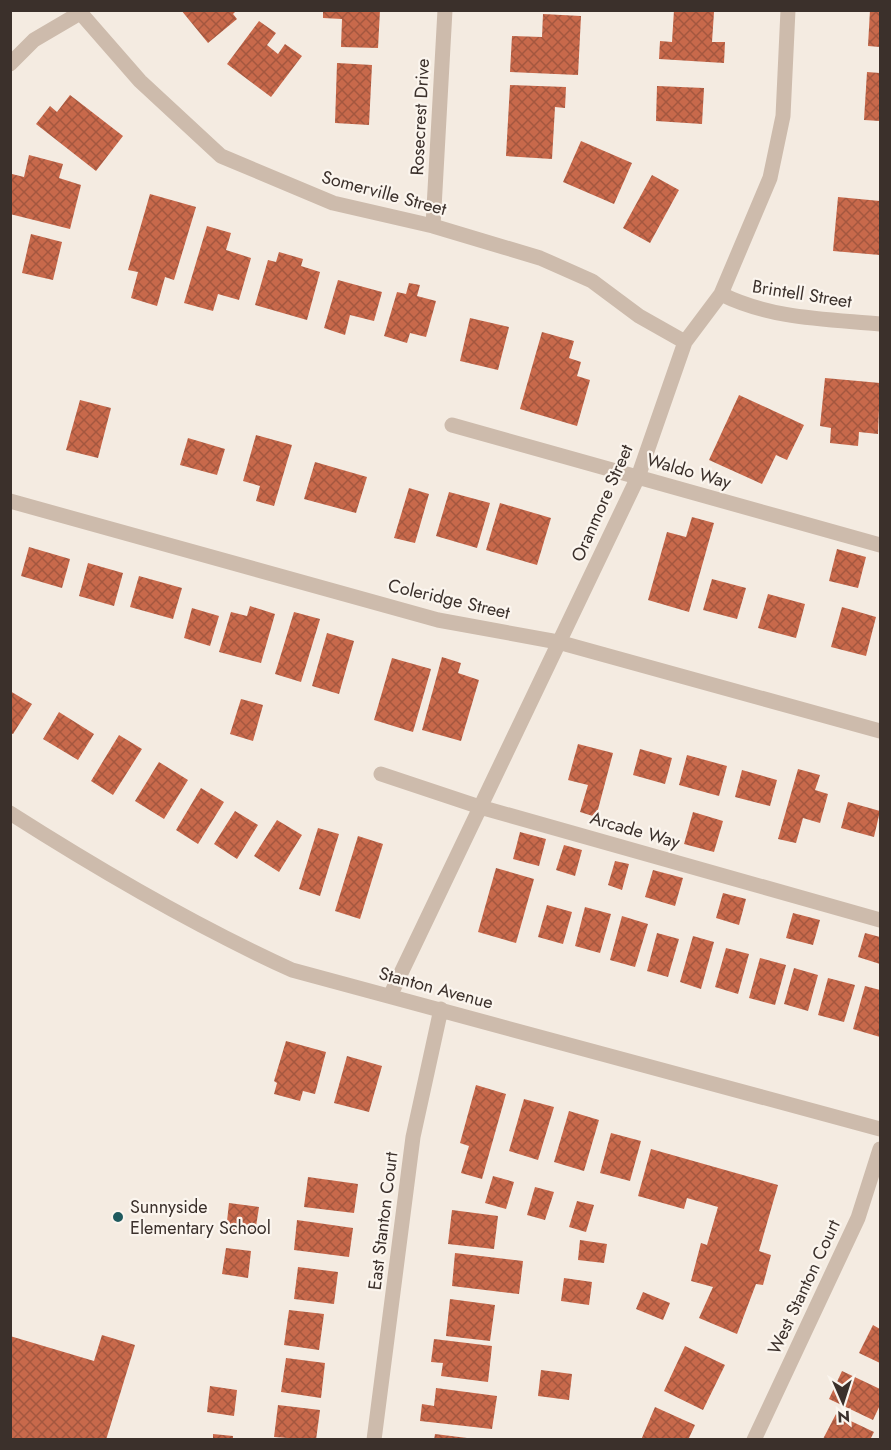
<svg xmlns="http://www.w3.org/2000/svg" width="891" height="1450" font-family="Jost,sans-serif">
	<defs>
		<pattern id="building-cross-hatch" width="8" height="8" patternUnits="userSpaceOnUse" patternTransform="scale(1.5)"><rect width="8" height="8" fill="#c8694b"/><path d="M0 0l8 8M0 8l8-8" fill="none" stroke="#a4573f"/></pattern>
	</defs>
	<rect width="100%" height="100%" fill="#f4ebe1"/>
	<path fill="url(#building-cross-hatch)" d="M181 10H237L233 14 237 19 208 43Z
		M323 10H380L378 48 341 47 342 19 323 18Z
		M674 10 714 12 712 42H725L724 63 659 59 660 41 672 42Z
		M870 10H880V47L868 46Z
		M543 14 581 16 578 75 510 72 512 36 542 37Z
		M259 21 276 33 267 45 278 54 285 44 302 56 271 97 227 64Z
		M337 63 372 65 369 125 335 123Z
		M867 72 880 73V121L864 120Z
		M510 85 566 87 565 108 555 107 552 159 506 156Z
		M657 86 704 88 702 124 656 121Z
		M70 95 123 136 96 171 36 124 50 106 57 112Z
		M581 141 632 163 614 204 563 182Z
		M29 155 63 164 59 178 81 185 70 229 10 214 12 174 24 177Z
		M652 175 679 190 650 243 623 228Z
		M150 194 196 207 174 280 165 277 157 306 131 298 138 272 128 270Z
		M838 197 880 201V255L833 251Z
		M207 226 231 233 226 250 251 258 239 300 218 294 213 311 184 303Z
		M31 234 62 242 53 280 22 273Z
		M279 252 303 259 301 266 320 272 307 320 255 305 268 260 276 262Z
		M338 280 382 292 374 321 350 315 345 335 324 328Z
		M409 283 420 285 417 296 436 301 426 337 410 333 407 343 384 336 397 292 406 294Z
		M470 318 509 327 498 370 460 361Z
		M542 332 574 341 569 358 581 362 577 376 590 380 577 426 520 409Z
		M825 378 880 383 878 434 859 432 858 446 830 443 831 428 820 426Z
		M739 395 804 425 787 460 776 455 762 484 709 460Z
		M80 400 111 408 98 458 66 450Z
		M256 435 292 445 274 506 256 501 260 486 243 481Z
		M188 438 225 449 217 475 180 465Z
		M315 462 367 477 356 513 304 499Z
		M409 488 429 494 415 543 394 538Z
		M449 492 490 503 477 548 436 536Z
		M500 503 551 518 537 565 486 550Z
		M692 517 714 523 689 612 648 600 667 532 686 537Z
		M29 547 70 559 62 588 21 576Z
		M837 549 866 557 858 588 829 581Z
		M88 563 123 573 114 606 79 596Z
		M139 576 182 588 173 619 130 607Z
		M712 579 746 588 737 619 703 610Z
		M768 594 805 604 796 638 758 628Z
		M250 606 275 614 261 663 219 652 231 612 247 616Z
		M842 607 876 617 866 656 831 647Z
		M192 608 219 616 210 646 184 638Z
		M294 612 320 619 301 682 275 674Z
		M327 633 354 641 339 694 312 686Z
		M442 657 461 663 458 673 479 680 461 741 422 730Z
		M392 658 431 669 413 732 374 720Z
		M10 691 32 704 13 734 10 733Z
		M241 699 263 705 253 741 230 734Z
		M59 712 94 734 78 760 43 739Z
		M119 735 142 749 113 795 91 781Z
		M578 744 613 753 596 817 580 812 588 785 568 780Z
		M640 749 672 758 665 784 633 775Z
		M687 755 727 766 719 796 679 785Z
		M159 762 188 780 164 819 135 801Z
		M798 769 820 775 815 790 828 794 820 823 803 818 796 843 778 839Z
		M742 770 777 780 770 806 735 797Z
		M201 788 224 802 198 844 176 830Z
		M848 802 880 811 874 837 841 828Z
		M235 811 258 825 237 859 214 844Z
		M693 812 723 821 714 852 684 844Z
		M277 820 302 835 279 872 254 856Z
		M318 828 339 834 320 896 299 889Z
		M520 832 546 839 539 866 513 859Z
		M358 836 383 844 360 919 335 911Z
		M564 845 582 850 575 876 556 870Z
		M615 861 629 864 622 890 608 885Z
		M496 868 534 879 516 943 478 932Z
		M653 870 683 878 675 906 645 897Z
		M723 893 746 899 739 925 716 918Z
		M547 905 572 912 563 944 538 937Z
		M585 907 611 914 600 953 575 946Z
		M793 913 820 920 813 945 786 938Z
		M622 916 648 924 635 967 610 960Z
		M657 933 679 939 668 977 647 971Z
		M865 933 880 937V964L858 957Z
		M693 936 714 942 701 989 680 982Z
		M726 948 749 954 738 994 715 987Z
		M760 958 786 965 775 1005 749 998Z
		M794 968 818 975 808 1011 784 1004Z
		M828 978 855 985 844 1022 818 1015Z
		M865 986 880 990V1037L853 1029Z
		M286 1041 326 1052 315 1094 303 1091 300 1101 274 1094 277 1083 274 1081Z
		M347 1056 382 1066 369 1112 334 1103Z
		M476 1085 506 1094 482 1179 461 1173 469 1146 460 1143Z
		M524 1099 554 1107 538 1160 509 1151Z
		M569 1111 599 1120 584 1171 554 1162Z
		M611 1133 641 1141 630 1181 600 1173Z
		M651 1149 778 1185 759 1251 771 1255 763 1285 756 1284 737 1334 699 1318 713 1287 691 1281 701 1243 707 1245 718 1207 687 1198 684 1209 638 1196Z
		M493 1176 514 1182 506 1209 485 1203Z
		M308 1177 358 1184 354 1213 304 1207Z
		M535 1187 554 1192 545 1220 527 1215Z
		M577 1201 594 1205 586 1232 569 1227Z
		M229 1203 259 1207 255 1233 226 1230Z
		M452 1210 498 1216 494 1249 448 1244Z
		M297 1220 353 1228 349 1257 294 1250Z
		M580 1240 607 1244 604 1263 578 1260Z
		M226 1248 251 1251 248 1278 222 1274Z
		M455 1253 523 1261 519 1294 452 1286Z
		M298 1267 338 1272 334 1304 294 1299Z
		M564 1278 592 1282 589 1305 561 1301Z
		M643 1292 670 1303 663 1320 636 1309Z
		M450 1299 495 1305 490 1341 446 1336Z
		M289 1310 324 1314 319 1350 284 1345Z
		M873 1325 880 1329V1363L859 1353Z
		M102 1335 135 1345 106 1440H10V1336L94 1361Z
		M434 1339 492 1346 488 1382 441 1376 443 1363 431 1362Z
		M685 1346 725 1365 703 1410 664 1391Z
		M286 1358 325 1363 321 1398 281 1392Z
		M541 1370 572 1374 569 1400 538 1396Z
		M842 1371 880 1389V1405L873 1420 829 1399Z
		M210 1386 237 1390 234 1416 207 1412Z
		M436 1388 497 1396 492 1429 420 1421 422 1404 434 1406Z
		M278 1405 320 1410 316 1440 274 1437Z
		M655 1407 695 1425 688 1440H641Z
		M836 1414 874 1432 870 1440 823 1439Z
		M213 1434 233 1436V1440H213Z
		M435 1434 467 1438V1440H434Z"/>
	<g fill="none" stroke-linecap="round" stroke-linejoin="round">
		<path stroke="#cdbbac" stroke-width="15" d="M78 10 140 81 221 156 333 203 433 226 540 258 592 281 639 316 685 342
			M10 64 34 40 80 13
			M433 226 445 10
			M721 294C771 319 826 319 880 324
			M452 425 880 545
			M10 501 438 620 558 642 880 731
			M381 774 480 807 880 920
			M10 813C101 871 193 925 292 970L880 1129
			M390 996 638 477 685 342 721 294 770 178 783 116 788 10
			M374 1440 413 1137 441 1009
			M754 1440 858 1218 880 1149"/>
	</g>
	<circle fill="#1f5a5e" stroke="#fbf5ee" stroke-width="2" cx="118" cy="1217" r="6"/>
	<g text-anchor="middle" stroke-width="4.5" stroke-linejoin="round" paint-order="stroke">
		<g font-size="18" fill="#3b302b" stroke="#fbf5ee">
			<text transform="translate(420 117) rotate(-87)" y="6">Rosecrest Drive</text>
			<text transform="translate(384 193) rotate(15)" y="6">Somerville Street</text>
			<text transform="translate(802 294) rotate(9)" y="6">Brintell Street</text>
			<text transform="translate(689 471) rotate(16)" y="6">Waldo Way</text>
			<text transform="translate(602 503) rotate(-66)" y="6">Oranmore Street</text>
			<text transform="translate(449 599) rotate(13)" y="6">Coleridge Street</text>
			<text transform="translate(635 830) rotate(16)" y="6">Arcade Way</text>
			<text transform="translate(436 988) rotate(15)" y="6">Stanton Avenue</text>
			<text transform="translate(383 1221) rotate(-83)" y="6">East Stanton Court</text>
			<text transform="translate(804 1287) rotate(-65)" y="6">West Stanton Court</text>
		</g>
		<g font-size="18" fill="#3b302b" stroke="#fbf5ee" text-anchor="start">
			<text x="130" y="1213">Sunnyside<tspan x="130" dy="21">Elementary School</tspan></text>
		</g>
	</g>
	<rect width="891" height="1450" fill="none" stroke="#3b302b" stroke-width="24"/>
	<g transform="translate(843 1402) rotate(177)" stroke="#fbf5ee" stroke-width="4.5" paint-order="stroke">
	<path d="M0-4.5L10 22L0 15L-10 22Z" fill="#3b302b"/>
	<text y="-9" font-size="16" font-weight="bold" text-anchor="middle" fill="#3b302b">N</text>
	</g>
</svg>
